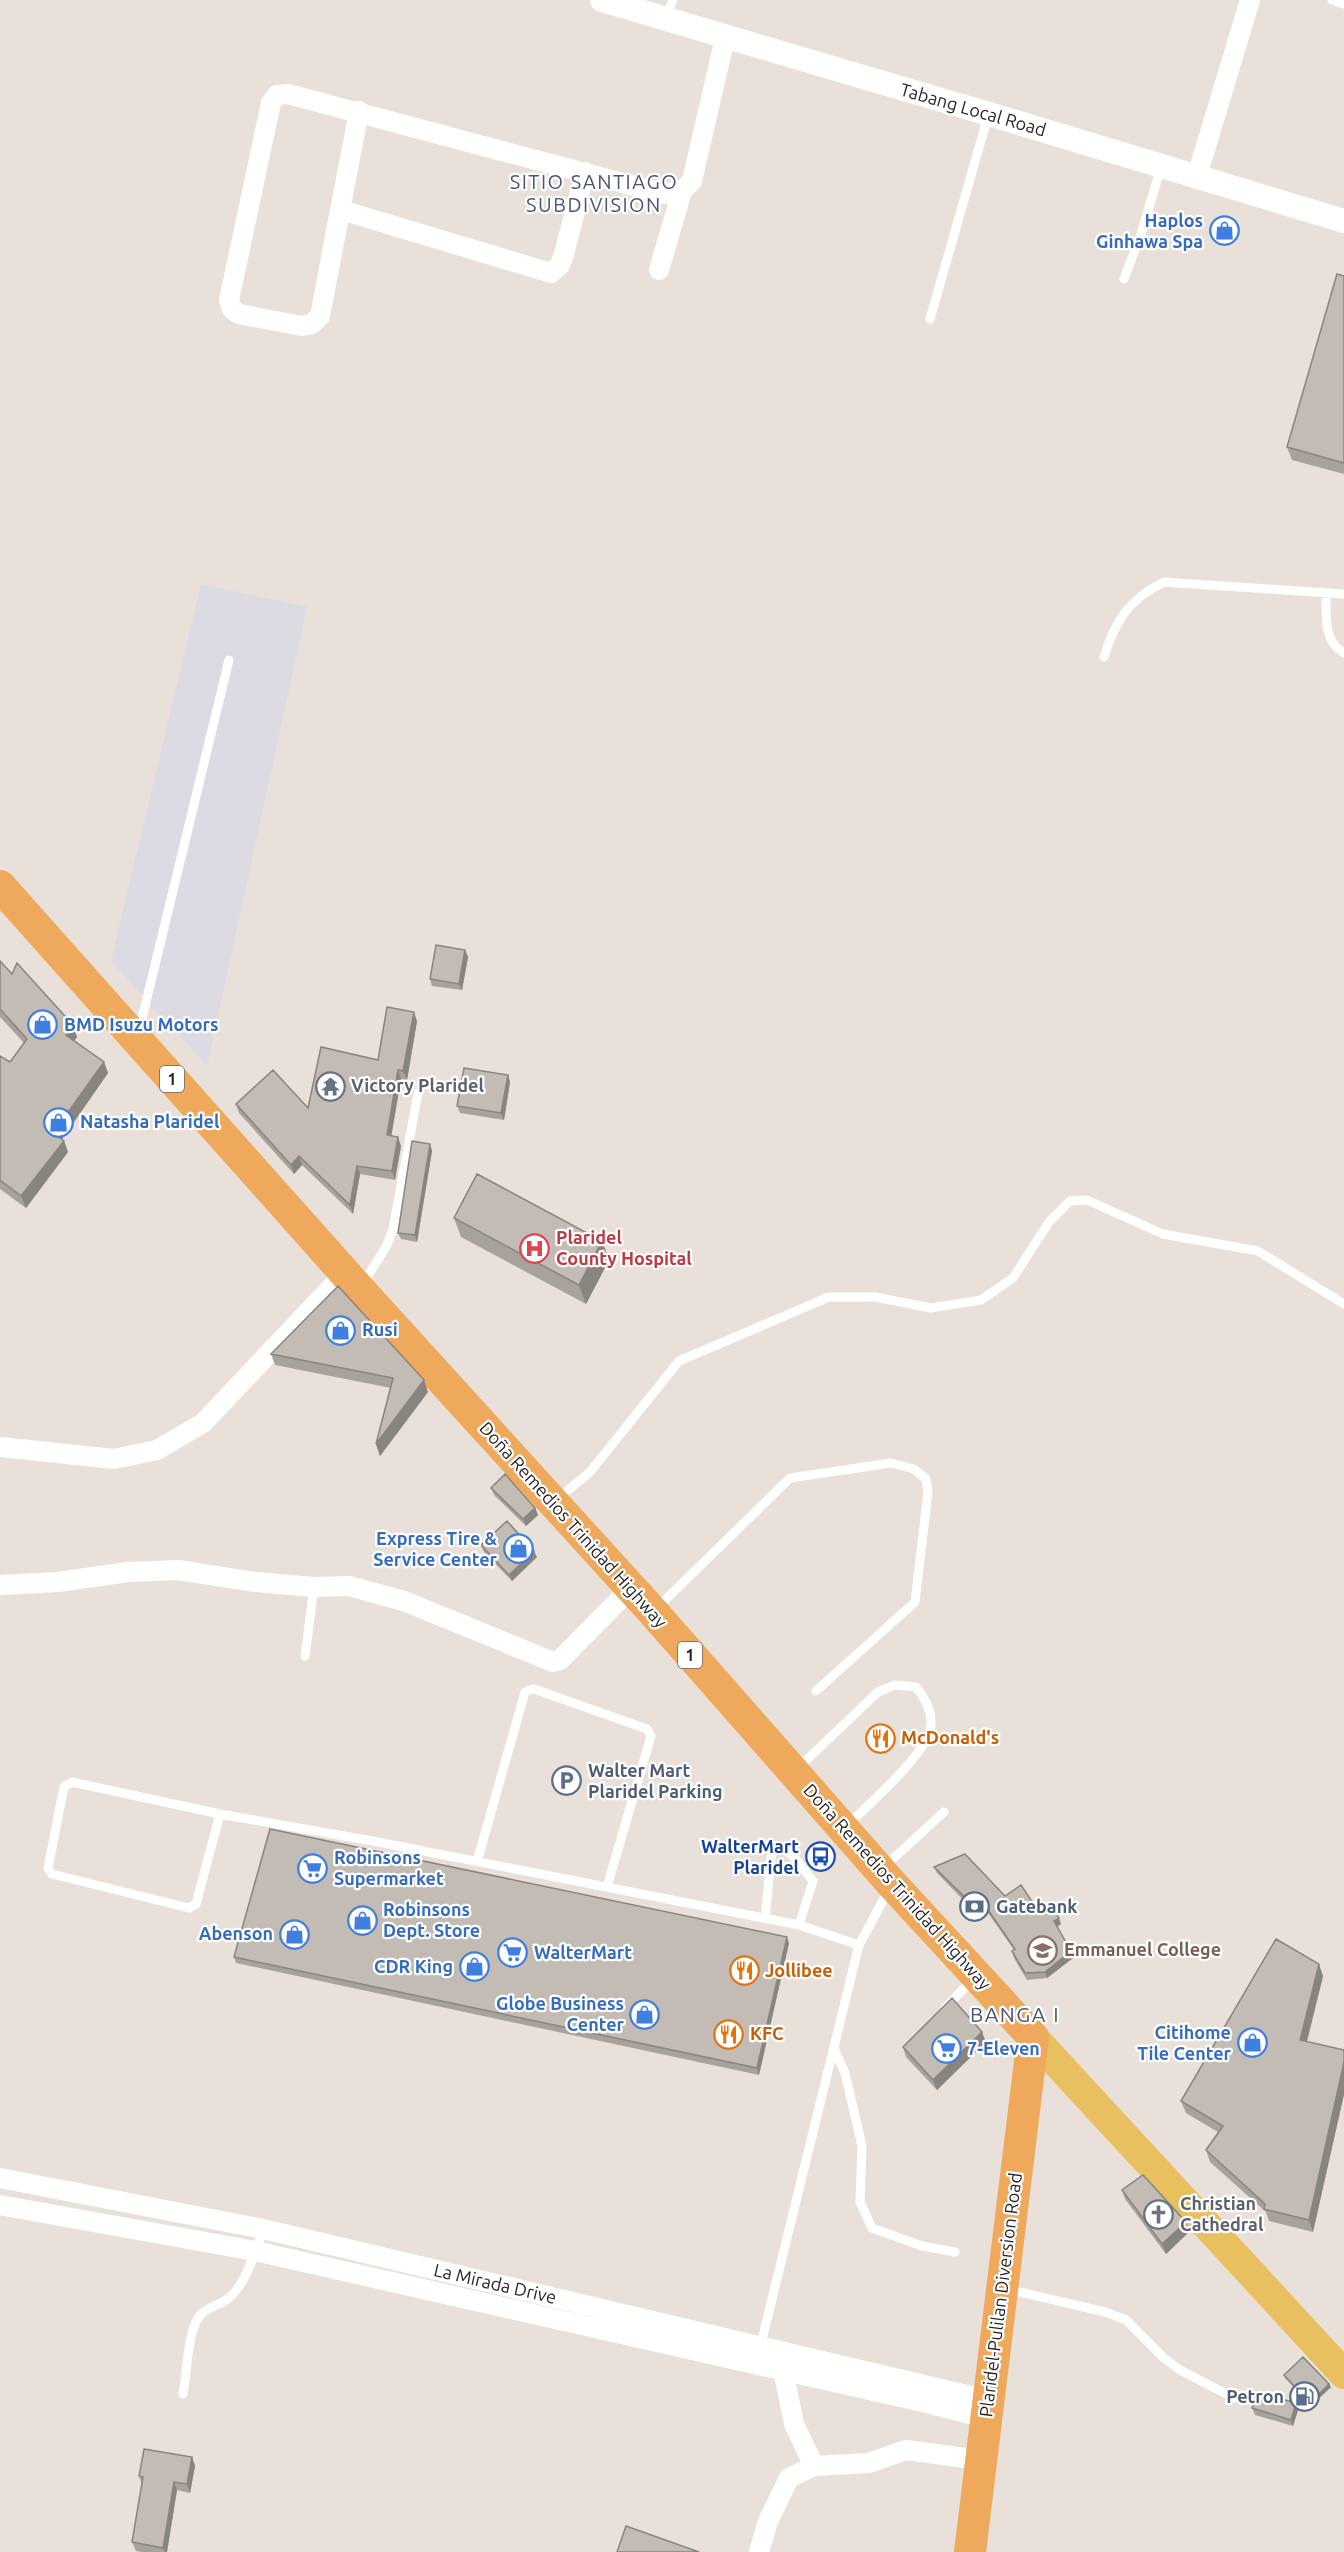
<svg xmlns="http://www.w3.org/2000/svg" width="1344" height="2552" font-family="Ubuntu,sans-serif">
	<rect width="100%" height="100%" fill="#e9e1d9"/>
	<path fill="#dcdae2" d="M201 584 307 607 207 1066 111 961Z"/>
	<g fill="none" stroke-linecap="round" stroke-linejoin="round">
		<path stroke="#fff" stroke-width="9" d="M1332 0 1344 4
			M666 16 673 0
			M1124 279 1141 234 1161 167
			M930 319 988 116
			M1326 593C1327 615 1322 640 1344 653
			M1104 657C1115 621 1129 599 1164 582L1344 594
			M139 1031 229 660
			M363 1284 387 1245 393 1229 418 1093
			M556 1500 590 1472 679 1361 829 1297H875L931 1308 981 1300 1013 1278 1049 1222 1070 1201 1087 1200 1163 1234 1258 1251 1344 1304
			M656 1609 790 1478 891 1463 914 1469 926 1479 928 1492 915 1602 816 1691
			M305 1656 314 1587
			M797 1769 878 1692 895 1685 916 1687C925 1698 934 1714 930 1730 924 1756 869 1804 848 1825
			M220 1814 196 1904 189 1908 52 1874 48 1868 64 1787 72 1782 220 1814 378 1842 799 1925 859 1945
			M477 1862 525 1692 534 1689 647 1729 651 1736 607 1887
			M884 1867 944 1812
			M765 1919 771 1858 774 1848C791 1847 803 1869 813 1881L799 1925
			M945 2008 973 1979
			M834 2048 845 2073 862 2146 860 2202 872 2228 922 2246 955 2252
			M1007 2289 1105 2312 1126 2320 1164 2358 1180 2370 1234 2398
			M760 2348 859 1945 889 1889
			M183 2394C187 2371 187 2343 196 2322 202 2306 221 2307 232 2295 246 2282 257 2248 263 2229"/>
		<path stroke="#fff" stroke-width="20" d="M359 111 320 316 312 324 302 326 239 314 232 309 229 300 271 103 277 95 288 94 664 194 682 191 692 181 725 38
			M1197 176 1250 0
			M341 210 551 273 560 265 564 254 585 172
			M659 270 682 191
			M0 1447 114 1459 157 1450 203 1423 345 1273
			M0 1585 58 1582 128 1572 178 1570 256 1582 314 1587 349 1586 404 1601 553 1662 560 1660 630 1589
			M0 2178 263 2229 988 2400
			M0 2205 255 2251 927 2403 986 2418
			M783 2370 794 2424 814 2466
			M759 2552 768 2521 789 2478 814 2466 869 2463 906 2450 980 2460"/>
		<path stroke="#fff" stroke-width="24" d="M602 0C850 73 1097 145 1344 221"/>
		<path stroke="#e8c05f" stroke-width="30" d="M1033 2037 1344 2374"/>
		<path stroke="#eea95c" stroke-width="32" d="M0 886 360 1290 653 1612 892 1884 1033 2037 970 2552"/>
	</g>
	<path fill="#a7a29c" d="M1344 276V474L1292 460 1287 447Z
		M465 950 468 957 462 990 432 986 430 979Z
		M0 961 12 974 77 1037 74 1041 104 1062 108 1073 62 1139 64 1141 68 1152 26 1208 0 1189V1056L10 1062 24 1043 0 1017Z
		M417 1021 407 1080 401 1079 391 1136 401 1146 395 1180 360 1174 353 1214 302 1165 294 1174 239 1113 236 1104 308 1108 378 1060Z
		M508 1075 510 1082 504 1120 460 1113 457 1106Z
		M430 1144 432 1151 417 1242 401 1239 398 1233Z
		M454 1218 602 1241 609 1260 586 1304 461 1237Z
		M338 1286 428 1392 380 1456 376 1444 391 1388 275 1365 271 1354Z
		M491 1488 535 1508 538 1515 526 1526 494 1495Z
		M481 1545 537 1557 512 1581 484 1552Z
		M934 1867 1037 1909 1061 1924 1057 1927 1073 1958 1047 1978 1027 1980 1014 1958 1012 1951 1014 1950 986 1910 978 1915 937 1873Z
		M789 1943 759 2075 236 1963 234 1957Z
		M1323 1976 1307 2042 1344 2050V2094L1313 2232 1269 2221 1266 2212 1210 2162 1206 2150 1218 2132 1186 2113 1181 2101Z
		M986 2042 937 2090 906 2057 903 2047Z
		M1122 2190 1189 2232 1166 2254 1125 2199Z
		M1284 2375 1329 2384 1331 2387 1311 2406 1285 2378Z
		M1252 2408 1298 2410 1293 2426 1255 2415Z
		M192 2457 195 2466 190 2493 177 2490 167 2552H142L136 2551 132 2542 142 2484 139 2476Z"/>
	<path fill="#88847f" d="M465 950 468 957 462 990 459 984Z
		M414 1012 417 1021 407 1080 403 1071Z
		M73 1025 77 1037 70 1047 66 1035Z
		M104 1062 108 1073 58 1145 53 1133Z
		M398 1070 401 1079 390 1144 387 1135Z
		M508 1075 510 1082 504 1120 501 1113Z
		M398 1137 401 1146 395 1180 392 1171Z
		M64 1141 68 1152 26 1208 21 1196Z
		M430 1144 432 1151 417 1242 415 1235Z
		M299 1156 302 1165 294 1174 291 1165Z
		M357 1166 360 1174 353 1214 350 1205Z
		M602 1241 609 1260 586 1304 579 1285Z
		M424 1380 428 1392 380 1456 376 1444Z
		M535 1508 538 1515 526 1526 523 1519Z
		M534 1551 537 1557 512 1581 509 1575Z
		M1059 1918 1061 1924 1056 1927 1054 1921Z
		M787 1937 789 1943 759 2075 757 2068Z
		M1071 1951 1073 1958 1047 1978 1045 1972Z
		M1319 1964 1323 1976 1304 2052 1300 2040Z
		M982 2032 986 2042 937 2090 933 2080Z
		M1344 2062V2094L1313 2232 1309 2220Z
		M1186 2222 1189 2232 1166 2254 1162 2244Z
		M1329 2384 1331 2387 1311 2406 1310 2403Z
		M1296 2403 1298 2410 1293 2426 1291 2420Z
		M192 2457 195 2466 190 2493 187 2484Z
		M174 2482 177 2490 167 2552H165L163 2548Z"/>
	<path fill="#c2bcb5" stroke="#88847f" stroke-width="1.5" d="M1337 274 1344 276V463L1287 447Z
		M436 945 465 950 459 984 430 979Z
		M0 961 12 974 17 963 73 1025 66 1035 104 1062 53 1133 64 1141 21 1196 0 1180V1056L10 1062 27 1039 0 1009Z
		M387 1007 414 1012 403 1071 398 1070 387 1135 398 1137 392 1171 357 1166 350 1205 299 1156 291 1165 236 1104 273 1070 308 1108 321 1047 378 1060Z
		M464 1068 508 1075 501 1113 457 1106Z
		M412 1141 430 1144 415 1235 398 1233Z
		M477 1174 602 1241 579 1285 454 1218Z
		M338 1286 424 1380 376 1444 393 1378 271 1354Z
		M505 1474 535 1508 523 1519 491 1488Z
		M507 1521 534 1551 509 1575 481 1545Z
		M270 1829 787 1937 757 2068 234 1957Z
		M965 1854 1005 1896 1021 1885 1037 1909 1049 1902 1059 1918 1054 1921 1071 1951 1045 1972 1025 1973 1012 1951 1015 1949 984 1904 976 1908 934 1867Z
		M1276 1939 1319 1964 1300 2040 1344 2050V2062L1309 2220 1264 2209 1265 2204 1206 2150 1223 2126 1181 2101Z
		M952 1998 982 2032 933 2080 903 2047Z
		M1143 2175 1186 2222 1162 2244 1122 2190Z
		M1303 2357 1329 2384 1310 2403 1284 2375Z
		M1257 2392 1296 2403 1291 2420 1252 2408Z
		M144 2449 192 2457 187 2484 174 2482 163 2548 132 2542 143 2477 139 2476Z
		M626 2526 699 2552H617Z"/>
	<defs>
		<symbol id="shop-ring" viewBox="-11 -11 22 22"><circle r="9.5" fill="#fff" stroke="#3f7fe0" stroke-width="1.5"/><path d="M-5-2.5h2.3a2.7 3.5 0 0 1 5.4 0H5L5.5 6h-11ZM-1.5-2.5h3a1.5 2.3 0 0 0-3 0Z" fill="#3f7fe0"/></symbol>
		<symbol id="temple-ring" viewBox="-11 -11 22 22"><circle r="9.5" fill="#fff" stroke="#6b7280" stroke-width="1.5"/><path d="M0-6L5-2H3V0L6.5 2.5H4V6H1.5V3h-3V6H-4V2.5H-6.5L-3 0V-2H-5Z" fill="#6b7280"/></symbol>
		<symbol id="hospital-ring" viewBox="-11 -11 22 22"><circle r="9.5" fill="#fff" stroke="#e0444e" stroke-width="1.5"/><path d="M-5-5h3v3.5h4V-5h3V5h-3V1.5h-4V5h-3Z" fill="#e0444e"/></symbol>
		<symbol id="restaurant-ring" viewBox="-11 -11 22 22"><circle r="9.5" fill="#fff" stroke="#e8710a" stroke-width="1.5"/><path d="M-5-6h1v4h1v-4h1v4h1v-4h1v5L-1.5 .5V6h-2V.5L-5-1ZM5-6V6H3V1.5H1.5Q1.5-4 5-6Z" fill="#e8710a"/></symbol>
		<symbol id="parking-ring" viewBox="-11 -11 22 22"><circle r="9.5" fill="#fff" stroke="#5c6f8a" stroke-width="1.5"/><path d="M-3.5-5.5H1a3.5 3.5 0 0 1 0 7H-1V5.5H-3.5ZM-1-3.4V-.6H.8a1.4 1.4 0 0 0 0-2.8Z" fill="#5c6f8a"/></symbol>
		<symbol id="bus-ring" viewBox="-11 -11 22 22"><circle r="9.5" fill="#fff" stroke="#1a4fb4" stroke-width="1.5"/><path d="M-5-6H5V4H4V6H2V4H-2V6H-4V4H-5ZM-3.5-4V0h7V-4ZM-3.5 1.2v1.5H-2V1.2ZM2 1.2v1.5H3.5V1.2Z" fill="#1a4fb4"/></symbol>
		<symbol id="supermarket-ring" viewBox="-11 -11 22 22"><circle r="9.5" fill="#fff" stroke="#3f7fe0" stroke-width="1.5"/><path d="M-6-5.5h2.5l.6 2H6L4.5 2H-2.5L-4.4-4H-6ZM-1.5 3.2a1.3 1.3 0 1 0 .1 0ZM3 3.2a1.3 1.3 0 1 0 .1 0Z" fill="#3f7fe0"/></symbol>
		<symbol id="bank-ring" viewBox="-11 -11 22 22"><circle r="9.5" fill="#fff" stroke="#5c6f8a" stroke-width="1.5"/><path d="M-6-4H6V4H-6ZM0-2.3a2.3 2.3 0 1 0 0 4.6a2.3 2.3 0 1 0 0-4.6Z" fill="#5c6f8a"/></symbol>
		<symbol id="university-ring" viewBox="-11 -11 22 22"><circle r="9.5" fill="#fff" stroke="#8d6e63" stroke-width="1.5"/><path d="M0-5L7-2L0 1L-7-2ZM-4 1L0 2.5L4 1V4Q0 6-4 4Z" fill="#8d6e63"/></symbol>
		<symbol id="church-ring" viewBox="-11 -11 22 22"><circle r="9.5" fill="#fff" stroke="#6b7280" stroke-width="1.5"/><path d="M-1.2-6h2.4v3.5h3.3v2.4h-3.3V6h-2.4V-.1h-3.3v-2.4h3.3Z" fill="#6b7280"/></symbol>
		<symbol id="fuel-ring" viewBox="-11 -11 22 22"><circle r="9.5" fill="#fff" stroke="#5c6f8a" stroke-width="1.5"/><path d="M-5.5-6h7V0h2V4h1.3V-2.5L3-4.5l.8-.8L6-3V5H2.5V1h-1V6h-7ZM-4.2-4.7v3.2H.2V-4.7Z" fill="#5c6f8a"/></symbol>
	</defs>
	<g fill-rule="evenodd">
		<use href="#shop-ring" x="1208" y="214" width="33" height="33"/>
		<use href="#shop-ring" x="26" y="1008" width="33" height="33"/>
		<use href="#temple-ring" x="314" y="1070" width="33" height="33"/>
		<use href="#shop-ring" x="42" y="1106" width="33" height="33"/>
		<use href="#hospital-ring" x="518" y="1232" width="33" height="33"/>
		<use href="#shop-ring" x="324" y="1314" width="33" height="33"/>
		<use href="#shop-ring" x="502" y="1532" width="33" height="33"/>
		<use href="#restaurant-ring" x="864" y="1722" width="33" height="33"/>
		<use href="#parking-ring" x="550" y="1764" width="33" height="33"/>
		<use href="#bus-ring" x="804" y="1840" width="33" height="33"/>
		<use href="#supermarket-ring" x="296" y="1852" width="33" height="33"/>
		<use href="#bank-ring" x="958" y="1890" width="33" height="33"/>
		<use href="#shop-ring" x="346" y="1904" width="33" height="33"/>
		<use href="#shop-ring" x="278" y="1918" width="33" height="33"/>
		<use href="#university-ring" x="1026" y="1934" width="33" height="33"/>
		<use href="#supermarket-ring" x="496" y="1936" width="33" height="33"/>
		<use href="#shop-ring" x="458" y="1950" width="33" height="33"/>
		<use href="#restaurant-ring" x="728" y="1954" width="33" height="33"/>
		<use href="#shop-ring" x="628" y="1998" width="33" height="33"/>
		<use href="#restaurant-ring" x="712" y="2018" width="33" height="33"/>
		<use href="#shop-ring" x="1236" y="2026" width="33" height="33"/>
		<use href="#supermarket-ring" x="930" y="2032" width="33" height="33"/>
		<use href="#church-ring" x="1142" y="2198" width="33" height="33"/>
		<use href="#fuel-ring" x="1288" y="2380" width="33" height="33"/>
	</g>
	<g text-anchor="middle" stroke-width="4.5" stroke-linejoin="round" paint-order="stroke">
		<g fill="#fff" stroke="#686868" stroke-width="1.5">
			<rect x="160" y="1066" width="24" height="26" rx="4.5"/>
			<rect x="678" y="1642" width="24" height="26" rx="4.5"/>
		</g>
		<g font-size="16" font-weight="bold" fill="#272727">
			<text x="172" y="1085">1</text>
			<text x="690" y="1661">1</text>
		</g>
		<g font-size="18" fill="#272727" stroke="#fff">
			<text transform="translate(973 110) rotate(16)" y="6">Tabang Local Road</text>
			<text transform="translate(573 1525) rotate(48)" y="6">Doña Remedios Trinidad Highway</text>
			<text transform="translate(897 1887) rotate(48)" y="6">Doña Remedios Trinidad Highway</text>
			<text transform="translate(495 2284) rotate(13)" y="6">La Mirada Drive</text>
			<text transform="translate(1001 2295) rotate(-83)" y="6">Plaridel-Pulilan Diversion Road</text>
		</g>
		<g font-size="18" font-weight="bold" fill="#366cbe" stroke="#fff" text-anchor="start">
			<text x="1203" y="227" text-anchor="end">Haplos<tspan x="1203" dy="21">Ginhawa Spa</tspan></text>
			<text x="64" y="1031">BMD Isuzu Motors</text>
			<text x="80" y="1128">Natasha Plaridel</text>
			<text x="362" y="1336">Rusi</text>
			<text x="497" y="1545" text-anchor="end">Express Tire &amp;<tspan x="497" dy="21">Service Center</tspan></text>
			<text x="334" y="1864">Robinsons<tspan x="334" dy="21">Supermarket</tspan></text>
			<text x="383" y="1916">Robinsons<tspan x="383" dy="21">Dept. Store</tspan></text>
			<text x="273" y="1940" text-anchor="end">Abenson</text>
			<text x="534" y="1959">WalterMart</text>
			<text x="453" y="1973" text-anchor="end">CDR King</text>
			<text x="624" y="2010" text-anchor="end">Globe Business<tspan x="624" dy="21">Center</tspan></text>
			<text x="1231" y="2039" text-anchor="end">Citihome<tspan x="1231" dy="21">Tile Center</tspan></text>
			<text x="967" y="2055">7-Eleven</text>
		</g>
		<g font-size="18" font-weight="bold" fill="#5b616d" stroke="#fff" text-anchor="start">
			<text x="351" y="1092">Victory Plaridel</text>
			<text x="1180" y="2210">Christian<tspan x="1180" dy="21">Cathedral</tspan></text>
		</g>
		<g font-size="18" font-weight="bold" fill="#be3a42" stroke="#fff" text-anchor="start">
			<text x="556" y="1244">Plaridel<tspan x="556" dy="21">County Hospital</tspan></text>
		</g>
		<g font-size="18" font-weight="bold" fill="#c56008" stroke="#fff" text-anchor="start">
			<text x="901" y="1744">McDonald's</text>
			<text x="765" y="1977">Jollibee</text>
			<text x="750" y="2040">KFC</text>
		</g>
		<g font-size="18" font-weight="bold" fill="#4e5e75" stroke="#fff" text-anchor="start">
			<text x="588" y="1777">Walter Mart<tspan x="588" dy="21">Plaridel Parking</tspan></text>
			<text x="996" y="1913">Gatebank</text>
			<text x="1284" y="2403" text-anchor="end">Petron</text>
		</g>
		<g font-size="18" font-weight="bold" fill="#164399" stroke="#fff" text-anchor="end">
			<text x="799" y="1853">WalterMart<tspan x="799" dy="21">Plaridel</tspan></text>
		</g>
		<g font-size="18" font-weight="bold" fill="#785e54" stroke="#fff" text-anchor="start">
			<text x="1064" y="1956">Emmanuel College</text>
		</g>
		<g font-size="20" letter-spacing="1.5" fill="#4b5575" stroke="#fff">
			<text x="594" y="189">SITIO SANTIAGO<tspan x="594" dy="23">SUBDIVISION</tspan></text>
		</g>
		<g font-size="21" letter-spacing="1.5" fill="#4b5575" stroke="#fff">
			<text x="1015" y="2022">BANGA I</text>
		</g>
	</g>
</svg>
